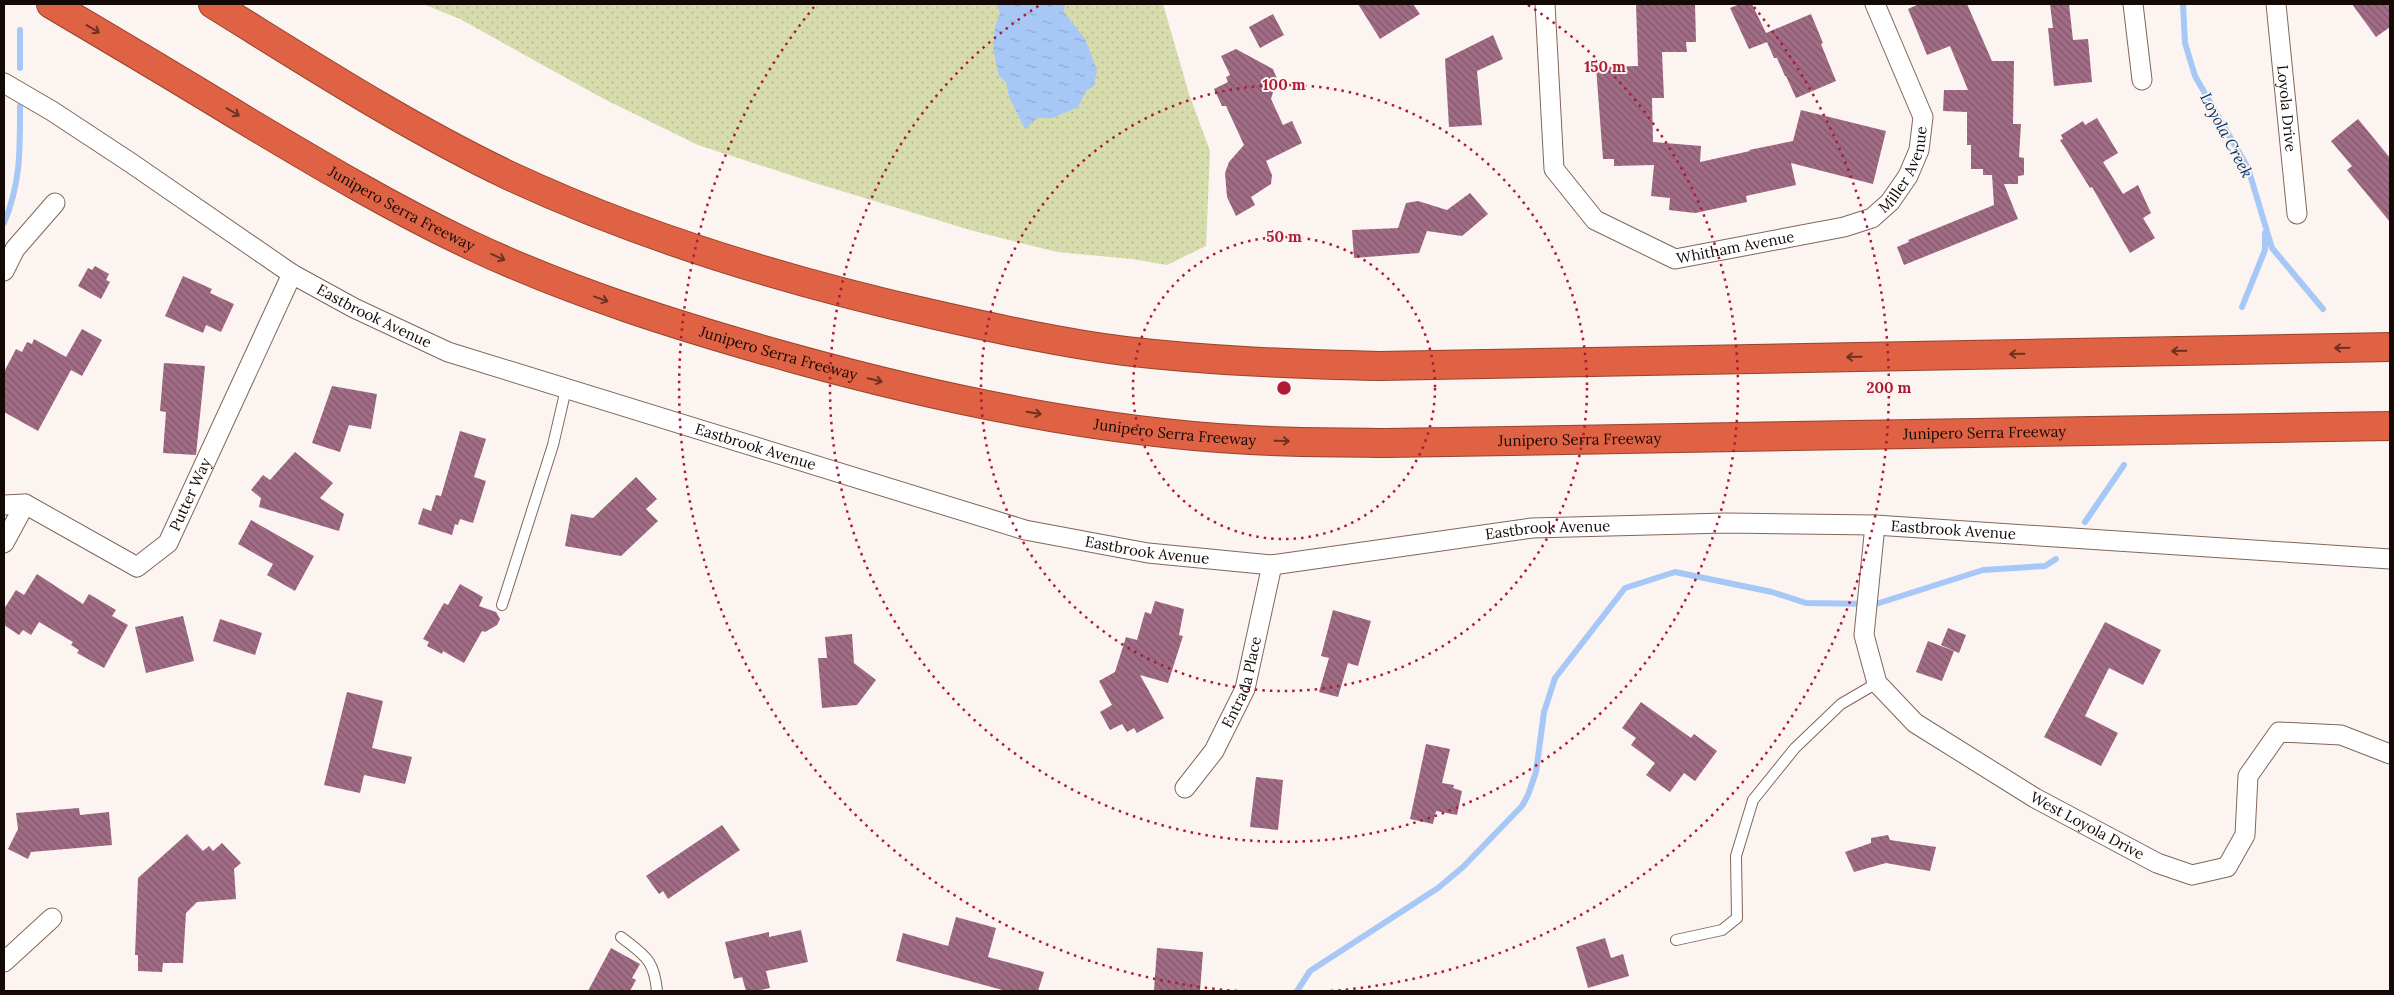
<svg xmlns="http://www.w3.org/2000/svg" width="2394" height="995" font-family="Lora,serif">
	<defs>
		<pattern id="grass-dots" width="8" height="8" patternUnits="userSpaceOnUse" patternTransform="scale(1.25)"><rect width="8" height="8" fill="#d7dcad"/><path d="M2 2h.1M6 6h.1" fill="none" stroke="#b8bb93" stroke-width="1.8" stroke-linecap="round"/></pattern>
		<pattern id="water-ripples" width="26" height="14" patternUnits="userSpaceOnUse" patternTransform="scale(1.25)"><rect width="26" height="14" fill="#a7c8f7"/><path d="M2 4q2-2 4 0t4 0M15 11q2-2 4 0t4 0" fill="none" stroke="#8faad2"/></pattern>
		<pattern id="building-back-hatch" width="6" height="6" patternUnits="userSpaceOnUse" patternTransform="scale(1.25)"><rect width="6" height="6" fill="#a16c85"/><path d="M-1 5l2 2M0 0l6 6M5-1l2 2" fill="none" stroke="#82576b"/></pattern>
	</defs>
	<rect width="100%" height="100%" fill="#fbf4f1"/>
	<path fill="url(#grass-dots)" d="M423 4H1163L1189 94 1210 151 1206 246 1167 265 1132 259 1057 252 970 230 815 183 698 145 604 99 460 19Z"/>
	<path fill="url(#water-ripples)" d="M997 4H1065L1064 12 1085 39 1097 70 1094 86 1086 91 1078 107 1053 118H1037L1025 129 1009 97 1006 82 999 76 993 49 995 27 1000 13Z"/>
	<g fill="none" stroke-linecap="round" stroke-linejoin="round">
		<path stroke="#a7c8f7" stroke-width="6" d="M2183 4 2185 43 2195 76 2248 168 2272 248 2323 309
			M20 30V68
			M4 223C21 183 20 148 20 106
			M2242 307 2265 250V233
			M2085 522 2124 465
			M1297 991 1310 971 1438 888 1463 867 1522 806 1528 795 1536 772 1544 712 1555 678 1625 588 1675 572 1772 592 1806 603 1876 604 1983 570 2045 566 2056 559"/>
	</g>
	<path fill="url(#building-back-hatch)" d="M1358 4H1413L1420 14 1380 39Z
		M1636 4H1695L1696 42H1686L1687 52H1662L1664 98H1652L1653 142 1701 146 1700 162 1750 151 1749 150 1793 141 1801 110 1886 131 1873 184 1791 163 1796 185 1746 196 1747 202 1695 213 1669 210 1670 198 1651 196 1654 165 1614 166V159H1603L1596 67 1638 66Z
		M1740 4H1752L1766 33 1811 14 1823 43 1821 44 1836 81 1796 98 1786 76H1785L1777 58H1774L1767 42 1749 49 1730 8Z
		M1919 4H1967L1992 61H2014L2013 124H2021L2019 157 2024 158V175L2018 176V184H2004L2018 219 1904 265 1897 247 1909 242 1908 240 1994 205 1992 175H1983V169H1971V145H1967V112L1943 111 1944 90H1968L1950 46 1927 55 1908 9Z
		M2050 4H2069L2073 40 2088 39 2092 82 2054 86 2048 28H2053Z
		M2352 4H2390V27L2376 37Z
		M1273 14 1284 35 1260 48 1249 27Z
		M1493 35 1503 59 1477 71 1482 125 1449 127 1445 59Z
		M1236 49 1273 69 1277 79 1271 99 1283 125 1292 121 1302 143 1266 161 1272 175 1271 184 1251 197 1255 205 1236 216 1227 197 1225 173 1229 162 1244 145 1226 106H1222L1214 89 1228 82 1226 77 1230 75 1221 56Z
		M2097 118 2118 153 2103 162 2123 194 2138 185 2151 213 2143 218 2155 238 2130 253 2092 187 2090 188 2060 140 2063 139 2061 135 2083 121 2085 125Z
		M2358 119 2390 158V222L2347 170 2352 166 2331 141Z
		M1470 193 1488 214 1462 236 1427 231 1419 253 1354 258 1352 230 1398 228 1406 203 1418 201 1447 210Z
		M95 266 109 274 106 280 110 282 101 299 78 286 88 268 92 270Z
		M183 276 212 289 210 293 234 304 221 332 206 325 203 333 165 316Z
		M82 329 102 340 82 376 71 370 38 431 4 412V372L16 349 22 352 27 342 32 344 34 339 66 357Z
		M164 363 205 366 196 455 163 453 166 412 160 411Z
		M332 386 377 394 371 429 349 425 340 452 312 443Z
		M460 431 486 439 474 477 486 481 473 523 460 519 458 525 455 524 452 535 418 524 423 508 431 511 436 495 441 496Z
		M295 452 333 483 320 498 344 514 339 531 259 507 261 498 251 490 263 475 270 480Z
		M636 477 657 499 646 509 658 521 621 556 565 546 571 514 593 518Z
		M251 520 314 556 295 591 267 575 273 564 238 544Z
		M37 574 83 604 89 594 116 610 112 616 128 625 104 668 77 653 79 650 71 645 73 642 39 622 31 635 23 630 19 635 4 625V609L16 590 24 595Z
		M460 584 483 597 479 606 496 612 500 619 497 625 485 632 482 631 464 663 443 651 442 654 427 646 429 642 423 639 444 603 448 605Z
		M1155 601 1184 609 1179 635 1183 636 1168 683 1140 675 1164 718 1137 733 1134 728 1127 732 1122 724 1110 730 1100 712 1112 705 1099 681 1115 672 1126 637 1137 640 1145 612 1151 614Z
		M1333 610 1371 621 1358 666 1348 663 1338 697 1319 692 1329 658 1321 656Z
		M183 616 194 661 146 673 135 627Z
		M220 619 262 633 255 655 213 641Z
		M2105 622 2161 650 2143 685 2109 668 2085 716 2118 733 2101 766 2044 737Z
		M1948 628 1966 635 1959 653 1941 645Z
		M852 634 854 663 876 680 857 705 822 708 818 658H827L825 637Z
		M1928 641 1954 651 1942 681 1916 672Z
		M347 692 383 701 372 748 412 757 405 784 364 775 360 793 324 785Z
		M1641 702 1691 738 1694 734 1717 751 1695 781 1684 773 1670 792 1646 775 1655 763 1631 745 1636 738 1622 728Z
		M1426 744 1450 749 1442 783 1454 785 1453 788 1462 791 1457 815 1436 811 1433 824 1410 819Z
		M1256 777 1283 780 1278 830 1250 827Z
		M79 808 80 815 109 812 112 845 31 852 28 859 8 849 18 829 16 813Z
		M722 825 740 850 668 899 663 891 659 894 646 876Z
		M187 834 203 851 209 846 213 851 222 843 241 863 234 869 236 899 197 902 186 913 183 963H163L162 972 138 971V955H135L138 878Z
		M1888 835 1890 840 1936 847 1930 871 1886 863 1854 872 1845 852 1871 843V838Z
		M956 917 996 928 988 957 1044 972 1038 991H1006L896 961 903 933 948 946Z
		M801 930 808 962 766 971 770 988 756 991H746L742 977 734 979 725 942 769 932V937Z
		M1605 938 1611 958 1623 954 1629 976 1588 988 1576 947Z
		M611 948 640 964 632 978 636 980 630 991H588Z
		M1157 948 1203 952 1200 991H1154Z"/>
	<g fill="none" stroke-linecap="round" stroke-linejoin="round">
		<defs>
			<path id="service" d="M502 605 553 445 566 389
				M621 937C645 956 654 959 657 991
				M1676 940 1722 930 1737 918 1736 856 1753 800 1795 748 1841 704 1877 683"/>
			<g id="minor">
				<path id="s1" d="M1545 4 1554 169 1595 220 1675 259 1844 227 1872 218 1890 202 1908 176 1919 150 1923 117 1875 4"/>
				<path d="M2133 4 2142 80"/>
				<path id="s2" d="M2276 4 2297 214"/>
				<path id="s3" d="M4 83 52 111 131 163 292 274 354 308 448 352 1025 530 1148 553 1272 565 1532 528 1726 523 1875 525 2390 559"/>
				<path d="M4 271 15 249 55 203"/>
				<path id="s4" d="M4 505 25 504 137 567 168 543 292 274"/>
				<path id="s5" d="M1875 525 1864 635 1877 683 1915 723 2035 798 2157 863 2192 875 2227 867 2245 835 2248 776 2279 732 2341 735 2390 754"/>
				<path d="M4 543 25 504"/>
				<path id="s6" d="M1185 788 1214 751 1245 689 1272 565"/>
				<path d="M4 962 52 918"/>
			</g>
			<g id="motorway">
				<path id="s7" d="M51 4C117 43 183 82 248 122 320 165 392 208 468 244 572 293 681 327 792 358 940 399 1096 432 1250 440 1295 443 1341 442 1386 443L2390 426"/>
				<path d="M213 4C310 64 407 127 510 176 645 239 790 282 936 315 998 329 1062 343 1125 351 1210 361 1295 364 1380 366L2390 347"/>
			</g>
		</defs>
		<use href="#service" stroke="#826657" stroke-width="12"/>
		<use href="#minor" stroke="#826657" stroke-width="21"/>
		<use href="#motorway" stroke="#97432d" stroke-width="30"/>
		<use href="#service" stroke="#fff" stroke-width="10"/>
		<use href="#minor" stroke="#fff" stroke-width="19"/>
		<use href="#motorway" stroke="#de6243" stroke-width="28"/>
	</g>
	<defs><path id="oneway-shaft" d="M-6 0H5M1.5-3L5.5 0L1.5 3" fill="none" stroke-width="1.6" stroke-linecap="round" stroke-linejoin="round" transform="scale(1.25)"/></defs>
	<g stroke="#6f3121">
		<use href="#oneway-shaft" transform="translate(93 29) rotate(31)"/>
		<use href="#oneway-shaft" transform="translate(233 112) rotate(31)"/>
		<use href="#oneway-shaft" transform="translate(498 257) rotate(24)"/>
		<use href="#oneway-shaft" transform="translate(601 299) rotate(20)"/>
		<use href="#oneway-shaft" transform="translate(2342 348) rotate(179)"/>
		<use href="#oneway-shaft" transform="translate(2179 351) rotate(179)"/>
		<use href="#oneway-shaft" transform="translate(2017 354) rotate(179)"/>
		<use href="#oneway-shaft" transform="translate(1854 357) rotate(179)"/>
		<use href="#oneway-shaft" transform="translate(875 380) rotate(13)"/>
		<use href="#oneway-shaft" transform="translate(1034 413) rotate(10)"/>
		<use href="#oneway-shaft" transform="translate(1282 441) rotate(1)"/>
	</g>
	<g fill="none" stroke="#ae1a34" stroke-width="2.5" stroke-dasharray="2.5 5">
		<circle cx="1284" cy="388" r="151"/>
		<circle cx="1284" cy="388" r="303"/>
		<path d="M1528 5A454 454 0 1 1 1040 5"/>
		<path d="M1237 991A605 605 0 0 1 814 7M1754 7A605 605 0 0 1 1331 991"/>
	</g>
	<g text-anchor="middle" stroke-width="4" stroke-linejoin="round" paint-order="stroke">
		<g font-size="15" fill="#140905" stroke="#fbf4f1">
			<text dy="5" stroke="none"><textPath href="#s2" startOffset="105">Loyola Drive</textPath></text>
			<text dy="5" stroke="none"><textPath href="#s1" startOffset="581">Miller Avenue</textPath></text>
			<text dy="5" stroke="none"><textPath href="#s7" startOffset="406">Junipero Serra Freeway</textPath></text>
			<text dy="5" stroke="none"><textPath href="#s1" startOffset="381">Whitham Avenue</textPath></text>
			<text dy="5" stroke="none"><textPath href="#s3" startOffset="438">Eastbrook Avenue</textPath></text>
			<text dy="5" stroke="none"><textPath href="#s7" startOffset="811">Junipero Serra Freeway</textPath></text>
			<text dy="5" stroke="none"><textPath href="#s7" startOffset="1216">Junipero Serra Freeway</textPath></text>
			<text dy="5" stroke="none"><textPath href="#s7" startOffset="2026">Junipero Serra Freeway</textPath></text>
			<text dy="5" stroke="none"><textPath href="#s7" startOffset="1621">Junipero Serra Freeway</textPath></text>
			<text dy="5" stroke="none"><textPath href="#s3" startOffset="842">Eastbrook Avenue</textPath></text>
			<text dy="5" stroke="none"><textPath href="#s4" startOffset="242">Putter Way</textPath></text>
			<text dy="5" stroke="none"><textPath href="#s3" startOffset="2058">Eastbrook Avenue</textPath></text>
			<text dy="5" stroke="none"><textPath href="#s3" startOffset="1652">Eastbrook Avenue</textPath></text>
			<text dy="5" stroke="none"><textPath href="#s3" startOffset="1248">Eastbrook Avenue</textPath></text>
			<text dy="5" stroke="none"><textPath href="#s6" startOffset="122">Entrada Place</textPath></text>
			<text dy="5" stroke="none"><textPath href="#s5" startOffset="416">West Loyola Drive</textPath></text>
		</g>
		<g font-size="16" font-style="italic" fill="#0a366c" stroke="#fbf4f1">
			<text transform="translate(2227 135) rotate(62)" y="6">Loyola Creek</text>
		</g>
	</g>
	<circle cx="1284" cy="388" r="8" fill="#ae1a34" stroke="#fbf4f1" stroke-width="2.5"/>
	<g font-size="15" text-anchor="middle" font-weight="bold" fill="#ae1a34" stroke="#fbf4f1" stroke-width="4" stroke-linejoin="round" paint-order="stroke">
		<text x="1605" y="72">150 m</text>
		<text x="1284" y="90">100 m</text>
		<text x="1284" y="242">50 m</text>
		<text x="1889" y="393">200 m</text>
	</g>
	<rect width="2394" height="995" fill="none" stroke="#140905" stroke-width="10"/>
</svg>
